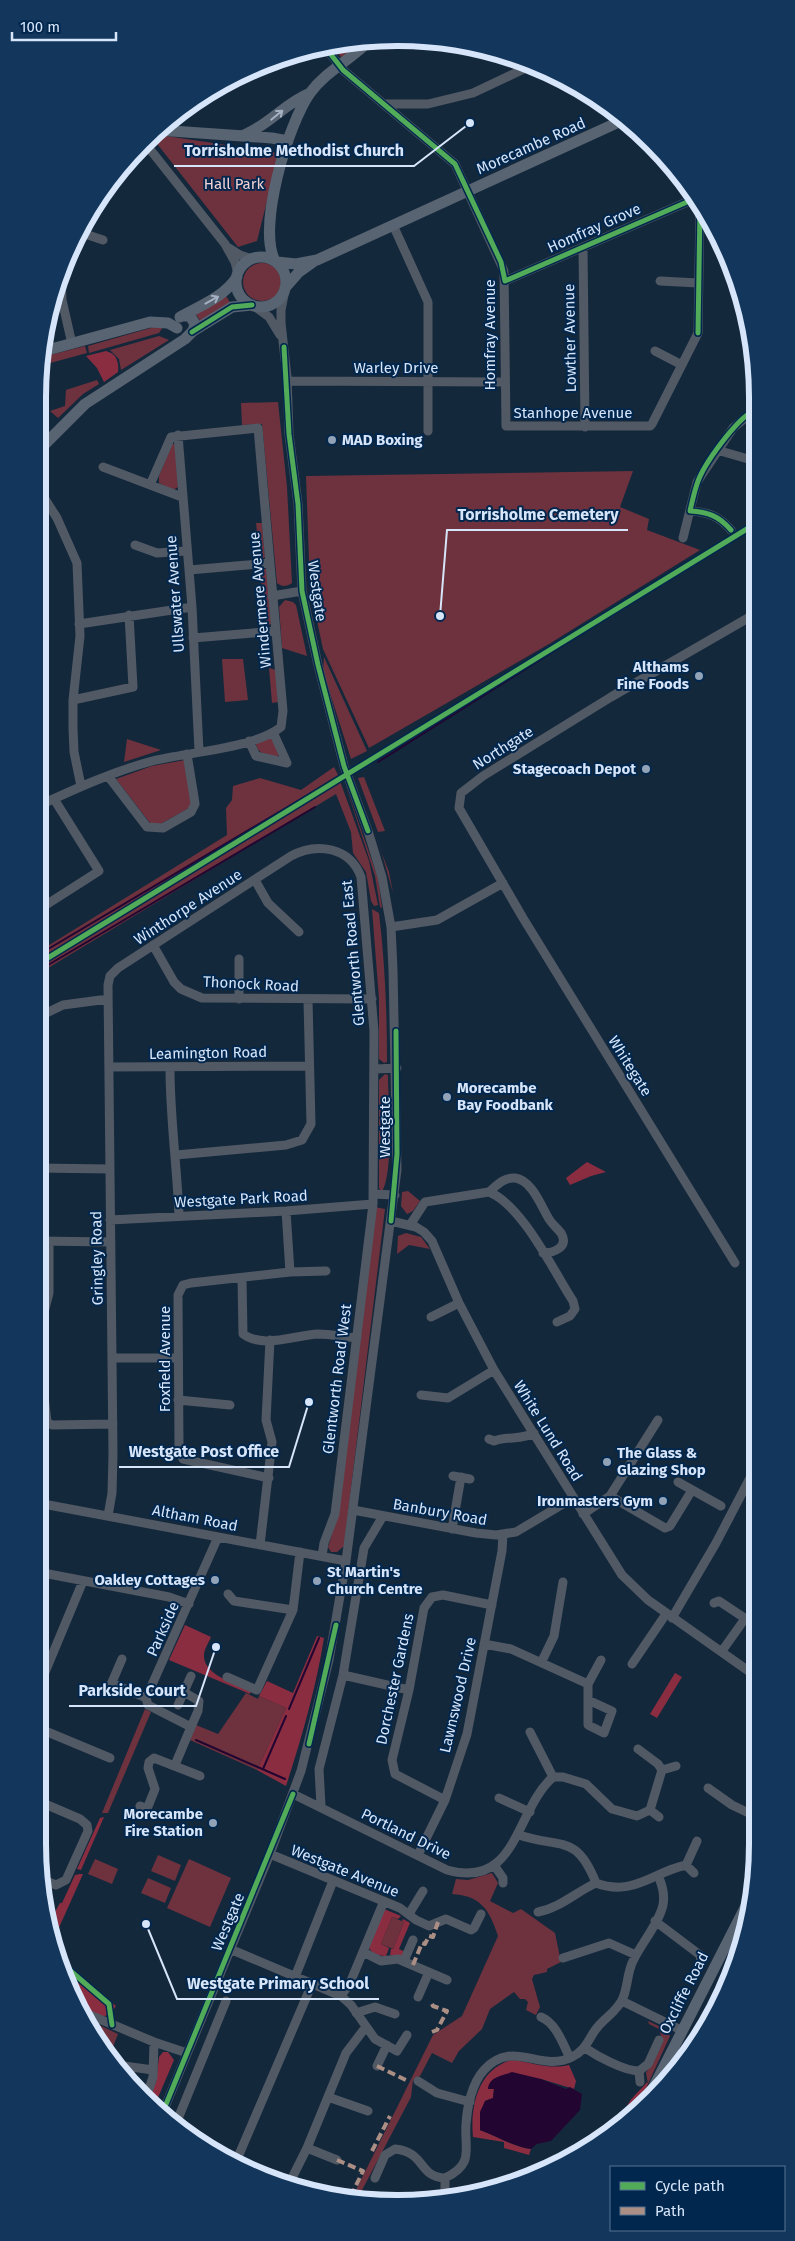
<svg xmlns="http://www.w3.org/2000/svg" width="795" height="2241" font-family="'Fira Sans',sans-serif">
	<rect width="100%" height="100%" fill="#14283c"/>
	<path fill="#6d323d" d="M362 40 342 58 330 45Z
		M153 134 279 153 257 241 238 247 151 136Z
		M243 282a19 19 0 1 1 38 0a19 19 0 1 1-38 0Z
		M226 296 231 304 201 322 195 313Z
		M154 327H163L159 333 89 353 88 346Z
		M159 336 169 340 121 370 119 359 110 350Z
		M85 346 87 353 43 365V360L46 356Z
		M97 380 99 384 83 394 58 418 50 411 65 406 66 390Z
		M278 402 287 487 292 583C286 587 282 587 277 583L262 424 242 425 241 403Z
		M172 444H175L178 487 173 490 159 483V476Z
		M633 471 620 507 649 519 647 530 700 550 549 644 369 748 323 649 310 588 306 476Z
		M256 523H262L265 557 260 560Z
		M260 569H266L267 572 272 623 266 627Z
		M285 600 293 602 296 605 307 656 282 648 279 607Z
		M324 657 367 751 351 759 323 671Z
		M222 659H243L248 700 225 702Z
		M269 668 276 670 278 702 272 703Z
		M269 738 272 739 280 754 277 757C268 755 257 754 256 744Z
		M127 739 161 750 124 762Z
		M185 760 191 803 189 808 157 826 150 823 116 779 152 766Z
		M334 767 338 775 38 961V952L227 835 226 808 232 800 233 786 260 778 301 790Z
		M364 777 385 831 378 832 358 778Z
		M340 781 369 861 378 905 374 906 371 901 366 872 353 853 351 832 336 794 38 974V966Z
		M345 784 378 878 382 908 380 907 375 876Z
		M357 788 389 872 393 893 382 854Z
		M372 909 379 913C385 963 387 1012 387 1062L384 1063 379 1059V999Z
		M385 1074 388 1075C388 1103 394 1169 382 1192L379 1188V1080Z
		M408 1191 420 1201 413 1211 407 1214 401 1206 402 1192Z
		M375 1207 385 1209 344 1546 337 1552H331L328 1547 338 1515Z
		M406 1233 421 1237 430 1249 409 1245 397 1254 398 1236Z
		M246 1693 258 1699 259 1696 286 1708 257 1770 190 1740 196 1725 218 1734Z
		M145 1709 151 1712 108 1813H102Z
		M158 1855 181 1865 175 1881 151 1871Z
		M95 1859 118 1869 112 1884 88 1874Z
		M189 1859 231 1878 210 1927 167 1908Z
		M492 1873 498 1883 490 1901 513 1913 521 1909 555 1933 561 1962 547 1969V1972L534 1975 532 1979 540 2007 536 2015 526 2010 528 2002 525 1999H520L514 1992 490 2009 482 2029 459 2051 452 2063 432 2053 420 2076 413 2080 411 2097 360 2194 372 2201 351 2200 433 2035 462 2016 498 1936C489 1909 481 1896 452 1894L456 1879 468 1880Z
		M148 1878 171 1888 165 1903 141 1893Z
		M392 1917 404 1922 393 1949 381 1944Z
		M648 2021 665 2029 670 2036 648 2084 646 2073 663 2042 659 2029 649 2024Z
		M95 2023 118 2034 110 2054 93 2027Z"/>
	<path fill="#8b2d41" d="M106 351C117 354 119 362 118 372L104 382 97 368 86 356Z
		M587 1162 606 1172 591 1176 570 1185 566 1178Z
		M185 1625 211 1637C209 1642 204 1649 204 1655 203 1675 236 1684 251 1690L250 1694 169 1660Z
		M317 1636 324 1638C316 1688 302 1737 286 1786L257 1770 286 1708 259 1696 267 1681 293 1693Z
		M675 1673 682 1677 657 1718 650 1714Z
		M104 1817 81 1870 77 1869 100 1818Z
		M80 1874H83L53 1941 48 1924 60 1903H62L75 1875Z
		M384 1909 401 1916 398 1919 392 1917 381 1944 389 1948 386 1956C380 1956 372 1954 369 1948Z
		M403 1919 410 1923 399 1949 405 1952 402 1956 390 1955 391 1949H393L404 1922 402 1921Z
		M58 1957 116 2006 110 2014 102 2017 82 2008 65 1981Z
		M163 2052H168L174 2060 154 2107 148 2101 156 2082 159 2057Z
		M512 2060C532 2062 548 2070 569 2065L576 2081 574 2089 541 2079 494 2088 493 2098 485 2101 480 2130C497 2136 513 2147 531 2149L529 2155 504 2148V2142L473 2137C470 2106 478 2069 512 2060Z
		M647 2082 648 2084 635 2112 627 2106C632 2096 640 2091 647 2082Z"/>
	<path fill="#220631" d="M512 2072 541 2079 566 2089 570 2087 582 2094 580 2110 551 2141 537 2144 531 2149C514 2147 497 2136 480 2130V2112L485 2101 493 2098 494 2089H488C489 2077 501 2076 512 2072Z"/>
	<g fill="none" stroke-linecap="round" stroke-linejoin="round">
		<path stroke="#220631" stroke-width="2" d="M378 762 624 607
			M38 955 323 786
			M38 971 315 807
			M289 1709 319 1638
			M196 1740 285 1779
			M263 1769 286 1716"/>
		<path stroke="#515965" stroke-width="9" d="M325 47 343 70 455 164 504 271 506 426H650L652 424 698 333 700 208
			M385 104H428L473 93 530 66
			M145 143 225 244 235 262 238 274
			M393 225 428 302V431
			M79 232 103 240
			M583 247 585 427
			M229 248 240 255 252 259
			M61 276 62 300 72 344
			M505 281 694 199
			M660 281 698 283
			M253 305 269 317 280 335
			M655 351 682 365
			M287 381 504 382
			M178 435 192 607 199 751
			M717 450 755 461
			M103 467 182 497
			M38 488 57 518 77 563 80 636 73 700V728L74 752 81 786
			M690 511C708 512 719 516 731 530
			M683 538 697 482 733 428 755 410
			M135 545 157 553 186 551
			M189 570 270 563
			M272 596 302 591
			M79 624 192 607
			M193 638 276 631
			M73 700 133 687 129 615
			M273 732 287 763
			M249 741 256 756 287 763
			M108 776 147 827 163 828 191 812 195 804 194 797 187 754
			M38 806C75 789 112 772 152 761 188 752 253 749 281 727L283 711 258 428 171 437 150 485
			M255 880 268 903 299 932
			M38 910 99 871 54 799
			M391 927 437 920 503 883
			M153 945 174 982 181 989 202 998 372 999
			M239 999V959
			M38 1017 63 1005 108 999
			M109 1067 308 1066
			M170 1068C170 1118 177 1166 179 1216
			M375 1069 397 1068
			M38 1085H41
			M176 1155 286 1145 302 1140 311 1124 308 1000
			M38 1168 110 1169
			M489 1192C496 1186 504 1177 515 1178 532 1180 541 1206 549 1219 552 1224 557 1228 561 1233 570 1247 553 1253 543 1253
			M373 1194 395 1195
			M286 1211 290 1272
			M110 1220 286 1211 373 1204
			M391 1221 416 1227 424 1232 432 1241 459 1303 494 1370 622 1575 648 1600 757 1677
			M410 1225 425 1202 489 1192C522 1205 553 1270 573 1301L575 1309 570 1316 557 1322
			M38 1241 111 1242
			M49 1242V1293L43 1316V1387L47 1422 52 1425 113 1424
			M735 1263 523 918 459 808 461 793 483 776 611 697 755 614
			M242 1279 243 1334C263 1349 295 1335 318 1334 331 1334 344 1337 357 1338
			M431 1317 459 1303
			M113 1358H178
			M421 1395 448 1398 494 1370
			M178 1400 230 1405
			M489 1439 494 1441C507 1436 522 1440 534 1433
			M453 1476 470 1479
			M269 1478 183 1459 179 1447 178 1295 183 1285 191 1283 290 1272 326 1271
			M678 1482 721 1506
			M610 1496 665 1528 670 1526 692 1490
			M38 1503 346 1561
			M353 1510 476 1533 496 1535 516 1532 573 1498
			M583 1514 610 1496 658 1420
			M108 1516 112 1493 113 1454 108 985 110 976 118 968 291 856C317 842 350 847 361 877L374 1031 373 1204 335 1514 324 1543 322 1556
			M452 1529 461 1477
			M260 1545 272 1442 266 1420 270 1340
			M38 1572 169 1597 189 1604
			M228 1594 234 1601 293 1610
			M714 1603 719 1601 743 1617 744 1620 722 1651
			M672 1618 716 1543 751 1476 757 1472
			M484 1644 511 1649 588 1684
			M542 1661 554 1636 563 1582
			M632 1664 666 1614
			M343 1675 409 1690
			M227 1677 257 1690 293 1610 300 1552
			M112 1683 146 1698
			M38 1689 83 1581
			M109 1689 122 1659
			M184 1692 199 1701 198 1711 191 1727
			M146 1698 218 1537
			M146 1698 148 1705 191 1727 175 1765
			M588 1700V1725L604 1733 612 1711 588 1700V1684L601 1660
			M178 1705 191 1676
			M38 1728 110 1758
			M530 1732 553 1777
			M662 1770 676 1766
			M553 1777H563L586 1784 612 1809 637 1816 650 1810 662 1770 658 1764 638 1749
			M708 1788 732 1805 757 1817
			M293 1794 447 1870C518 1890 515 1810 553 1777
			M499 1798 530 1812
			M445 1800 395 1774 392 1760 409 1690 424 1608 432 1597 443 1595 492 1605
			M38 1801 80 1819 87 1825 88 1831 66 1880 56 1885 41 1879
			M140 1806 147 1809 155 1789 148 1768 149 1762 154 1758 200 1776
			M321 1806 319 1769 343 1675 364 1548 383 1516
			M650 1810 659 1817
			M519 1835C561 1849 576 1833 596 1883
			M270 1854 400 1908 416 1920 429 1926 446 1919 471 1930 474 1928 481 1914
			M418 1855 445 1800 467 1734 502 1551 503 1534
			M494 1865 503 1878V1883
			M686 1865 694 1873
			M596 1883C633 1897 653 1872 686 1865L697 1841
			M538 1912C560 1908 576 1892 596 1883
			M409 1914 423 1891
			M655 1921 700 1955 701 1962
			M230 1949 341 1996 351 2005 375 2039 397 2051 407 2035
			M363 1952 381 1961 398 1959 447 1980
			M563 1958 609 1943 636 1955
			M404 1961 413 1940
			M295 1977 333 1881
			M341 1996 350 1983 384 1901
			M418 1997 429 1972
			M622 2001 681 2030
			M85 2013 154 2042 187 2053
			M356 2013 375 2007 395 2014
			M541 2017C556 2023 563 2044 570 2058
			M585 2048C597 2056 624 2071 639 2071L648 2064 659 2040
			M377 2066 387 2045
			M120 2070 124 2066 153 2070
			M639 2071 640 2082
			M418 2081 437 2093 470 2102
			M328 2097 368 2111
			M146 2098 153 2077 154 2042
			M162 2114 270 1854 301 1771 329 1660 346 1561 397 1170 393 970 391 927 382 877 368 831 344 766 318 665 302 591 298 504 289 434 287 377 281 323V310L285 290
			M175 2126 226 2001
			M307 2148 337 2160
			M235 2164 312 1984
			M375 2178 385 2155 395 2149C426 2152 418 2177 445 2178
			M445 2178C475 2164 464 2149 466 2124 467 2107 472 2083 484 2070 513 2038 540 2073 572 2057 585 2051 588 2040 596 2029 605 2017 617 2012 623 1998 628 1986 627 1973 633 1961 641 1944 659 1923 663 1905 665 1894 662 1885 658 1875
			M445 2178V2199
			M290 2182 307 2148 346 2053 365 2028"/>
		<path stroke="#586472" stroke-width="11" d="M157 130 272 138 288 141
			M244 135C269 125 285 103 310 93
			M236 282a25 25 0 1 1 50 0a25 25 0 1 1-50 0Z
			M275 261C257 227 288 124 310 93 326 71 352 59 370 40
			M277 262 296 264 317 260 621 121
			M285 288 299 272 313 262
			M180 317C200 306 224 297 237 277
			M193 331 232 307 252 305
			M44 351 150 322 168 323 177 328
			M38 451 85 404 185 339 193 331 195 324 190 316H183
			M645 2104 751 1896"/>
		<path stroke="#ac8f84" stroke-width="4" stroke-dasharray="8 4" stroke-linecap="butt" d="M413 1965 422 1943 425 1944 429 1936 433 1937 438 1922
			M432 2004 433 2006 447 2011 437 2030 432 2032
			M377 2066 408 2081
			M372 2151 390 2116
			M337 2160 363 2171 349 2200"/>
		<defs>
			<path id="cycleway" d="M325 47 343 70 455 164 501 262 505 281 694 199
				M192 332 232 307 252 305
				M698 333 700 208
				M284 347 289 434 298 504 302 591 318 665 344 766 368 831
				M731 530C719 516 708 512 690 511 692 502 694 493 697 484 703 465 736 419 755 410
				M38 964 755 524
				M391 1221 397 1154 396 1031
				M309 1744 336 1625
				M59 1961 109 2004 112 2025
				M162 2114 293 1794"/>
		</defs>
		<use href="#cycleway" stroke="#02274e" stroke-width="8"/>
		<use href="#cycleway" stroke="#51ab58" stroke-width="5"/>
	</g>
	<defs><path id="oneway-shaft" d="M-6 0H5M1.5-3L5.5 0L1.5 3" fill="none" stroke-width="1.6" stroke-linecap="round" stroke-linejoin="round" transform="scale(1.25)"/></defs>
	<g stroke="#a4b1c3">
		<use href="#oneway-shaft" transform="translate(277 115) rotate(-39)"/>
		<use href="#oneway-shaft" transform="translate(212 300) rotate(-29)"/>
	</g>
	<g fill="#92a3b7" stroke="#02274e" stroke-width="2">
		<circle cx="332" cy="440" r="5"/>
		<circle cx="699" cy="676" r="5"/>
		<circle cx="646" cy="769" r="5"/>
		<circle cx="447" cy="1097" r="5"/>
		<circle cx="607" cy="1462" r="5"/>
		<circle cx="663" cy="1501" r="5"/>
		<circle cx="215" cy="1580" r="5"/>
		<circle cx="317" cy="1581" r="5"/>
		<circle cx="213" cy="1823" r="5"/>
	</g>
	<g text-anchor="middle" stroke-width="4" stroke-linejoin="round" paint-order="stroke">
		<g font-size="15" fill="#d6e5f9" stroke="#02274e">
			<text transform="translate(531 146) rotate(-24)" y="5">Morecambe Road</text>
			<text transform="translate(594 228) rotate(-24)" y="5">Homfray Grove</text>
			<text transform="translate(490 335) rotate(-90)" y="5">Homfray Avenue</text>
			<text transform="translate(570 338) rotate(-91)" y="5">Lowther Avenue</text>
			<text x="396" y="373">Warley Drive</text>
			<text x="573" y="418">Stanhope Avenue</text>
			<text transform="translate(317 591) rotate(82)" y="5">Westgate</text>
			<text transform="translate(175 594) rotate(-94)" y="5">Ullswater Avenue</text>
			<text transform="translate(260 600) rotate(-95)" y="5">Windermere Avenue</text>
			<text transform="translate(503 748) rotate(-32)" y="5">Northgate</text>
			<text transform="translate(188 907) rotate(-33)" y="5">Winthorpe Avenue</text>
			<text transform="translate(353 953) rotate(-95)" y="5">Glentworth Road East</text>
			<text transform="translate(251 984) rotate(3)" y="5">Thonock Road</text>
			<text transform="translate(208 1053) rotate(-1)" y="5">Leamington Road</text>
			<text transform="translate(630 1066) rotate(58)" y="5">Whitegate</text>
			<text transform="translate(385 1127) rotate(-90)" y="5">Westgate</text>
			<text transform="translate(241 1199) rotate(-3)" y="5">Westgate Park Road</text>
			<text transform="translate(97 1258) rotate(-91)" y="5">Gringley Road</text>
			<text transform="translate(165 1359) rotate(-90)" y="5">Foxfield Avenue</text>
			<text transform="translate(337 1379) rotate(-83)" y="5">Glentworth Road West</text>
			<text transform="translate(548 1431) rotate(58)" y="5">White Lund Road</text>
			<text transform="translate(440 1512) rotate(10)" y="5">Banbury Road</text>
			<text transform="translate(195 1518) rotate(11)" y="5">Altham Road</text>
			<text transform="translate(163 1629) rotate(-66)" y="5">Parkside</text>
			<text transform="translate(395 1679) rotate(-78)" y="5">Dorchester Gardens</text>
			<text transform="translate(458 1695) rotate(-77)" y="5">Lawnswood Drive</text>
			<text transform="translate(406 1834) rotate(26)" y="5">Portland Drive</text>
			<text transform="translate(345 1871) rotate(22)" y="5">Westgate Avenue</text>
			<text transform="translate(228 1922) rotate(-67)" y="5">Westgate</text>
			<text transform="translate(684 1993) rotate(-63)" y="5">Oxcliffe Road</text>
		</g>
		<g font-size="15" fill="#f1d1d3" stroke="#02274e">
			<text x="234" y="189">Hall Park</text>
		</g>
		<g font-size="15" font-weight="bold" fill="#d6e5f9" stroke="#02274e" text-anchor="end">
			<text x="342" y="445" text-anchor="start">MAD Boxing</text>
			<text x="689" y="672">Althams<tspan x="689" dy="17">Fine Foods</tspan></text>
			<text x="636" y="774">Stagecoach Depot</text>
			<text x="457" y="1093" text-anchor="start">Morecambe<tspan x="457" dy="17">Bay Foodbank</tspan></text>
			<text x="617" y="1458" text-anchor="start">The Glass &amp;<tspan x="617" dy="17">Glazing Shop</tspan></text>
			<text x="653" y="1506">Ironmasters Gym</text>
			<text x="327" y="1577" text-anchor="start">St Martin's<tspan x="327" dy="17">Church Centre</tspan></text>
			<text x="205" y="1585">Oakley Cottages</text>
			<text x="203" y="1819">Morecambe<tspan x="203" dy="17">Fire Station</tspan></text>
		</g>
	</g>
	<path d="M0 0H795V2241H0ZM397 46H398A351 351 0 0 1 749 397V1844A351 351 0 0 1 398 2195H397A351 351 0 0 1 46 1844V397A351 351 0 0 1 397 46Z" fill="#13365c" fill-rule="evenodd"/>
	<path fill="none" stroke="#d6e5f9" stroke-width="6" d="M397 46H398A351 351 0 0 1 749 397V1844A351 351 0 0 1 398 2195H397A351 351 0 0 1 46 1844V397A351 351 0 0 1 397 46Z"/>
	<path fill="none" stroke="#d6e5f9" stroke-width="2" d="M470 123L414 166H174M440 616L447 530H628M309 1402L289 1467H119M216 1647L196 1706H69M146 1924L177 1999H379"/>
	<g fill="#d6e5f9" stroke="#02274e" stroke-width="2">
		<circle cx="470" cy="123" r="5"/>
		<circle cx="440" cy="616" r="5"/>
		<circle cx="309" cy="1402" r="5"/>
		<circle cx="216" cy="1647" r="5"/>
		<circle cx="146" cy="1924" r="5"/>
	</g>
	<g font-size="16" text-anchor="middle" font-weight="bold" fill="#d6e5f9" stroke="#02274e" stroke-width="4" stroke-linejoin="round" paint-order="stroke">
		<text x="294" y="156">Torrisholme Methodist Church</text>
		<text x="538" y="520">Torrisholme Cemetery</text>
		<text x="204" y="1457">Westgate Post Office</text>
		<text x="132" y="1696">Parkside Court</text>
		<text x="278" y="1989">Westgate Primary School</text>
	</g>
	<rect x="610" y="2166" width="175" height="65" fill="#02274e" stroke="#577392"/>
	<rect x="620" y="2182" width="25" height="8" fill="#51ab58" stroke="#577392"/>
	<text x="655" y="2191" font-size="15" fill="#d6e5f9">Cycle path</text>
	<rect x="620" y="2207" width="25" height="8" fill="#ac8f84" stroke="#577392"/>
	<text x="655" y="2216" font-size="15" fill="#d6e5f9">Path</text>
	<path d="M12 32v8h104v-8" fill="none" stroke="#d6e5f9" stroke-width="2.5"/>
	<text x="20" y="32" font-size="15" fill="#d6e5f9" stroke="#02274e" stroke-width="4" paint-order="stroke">100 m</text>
</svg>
